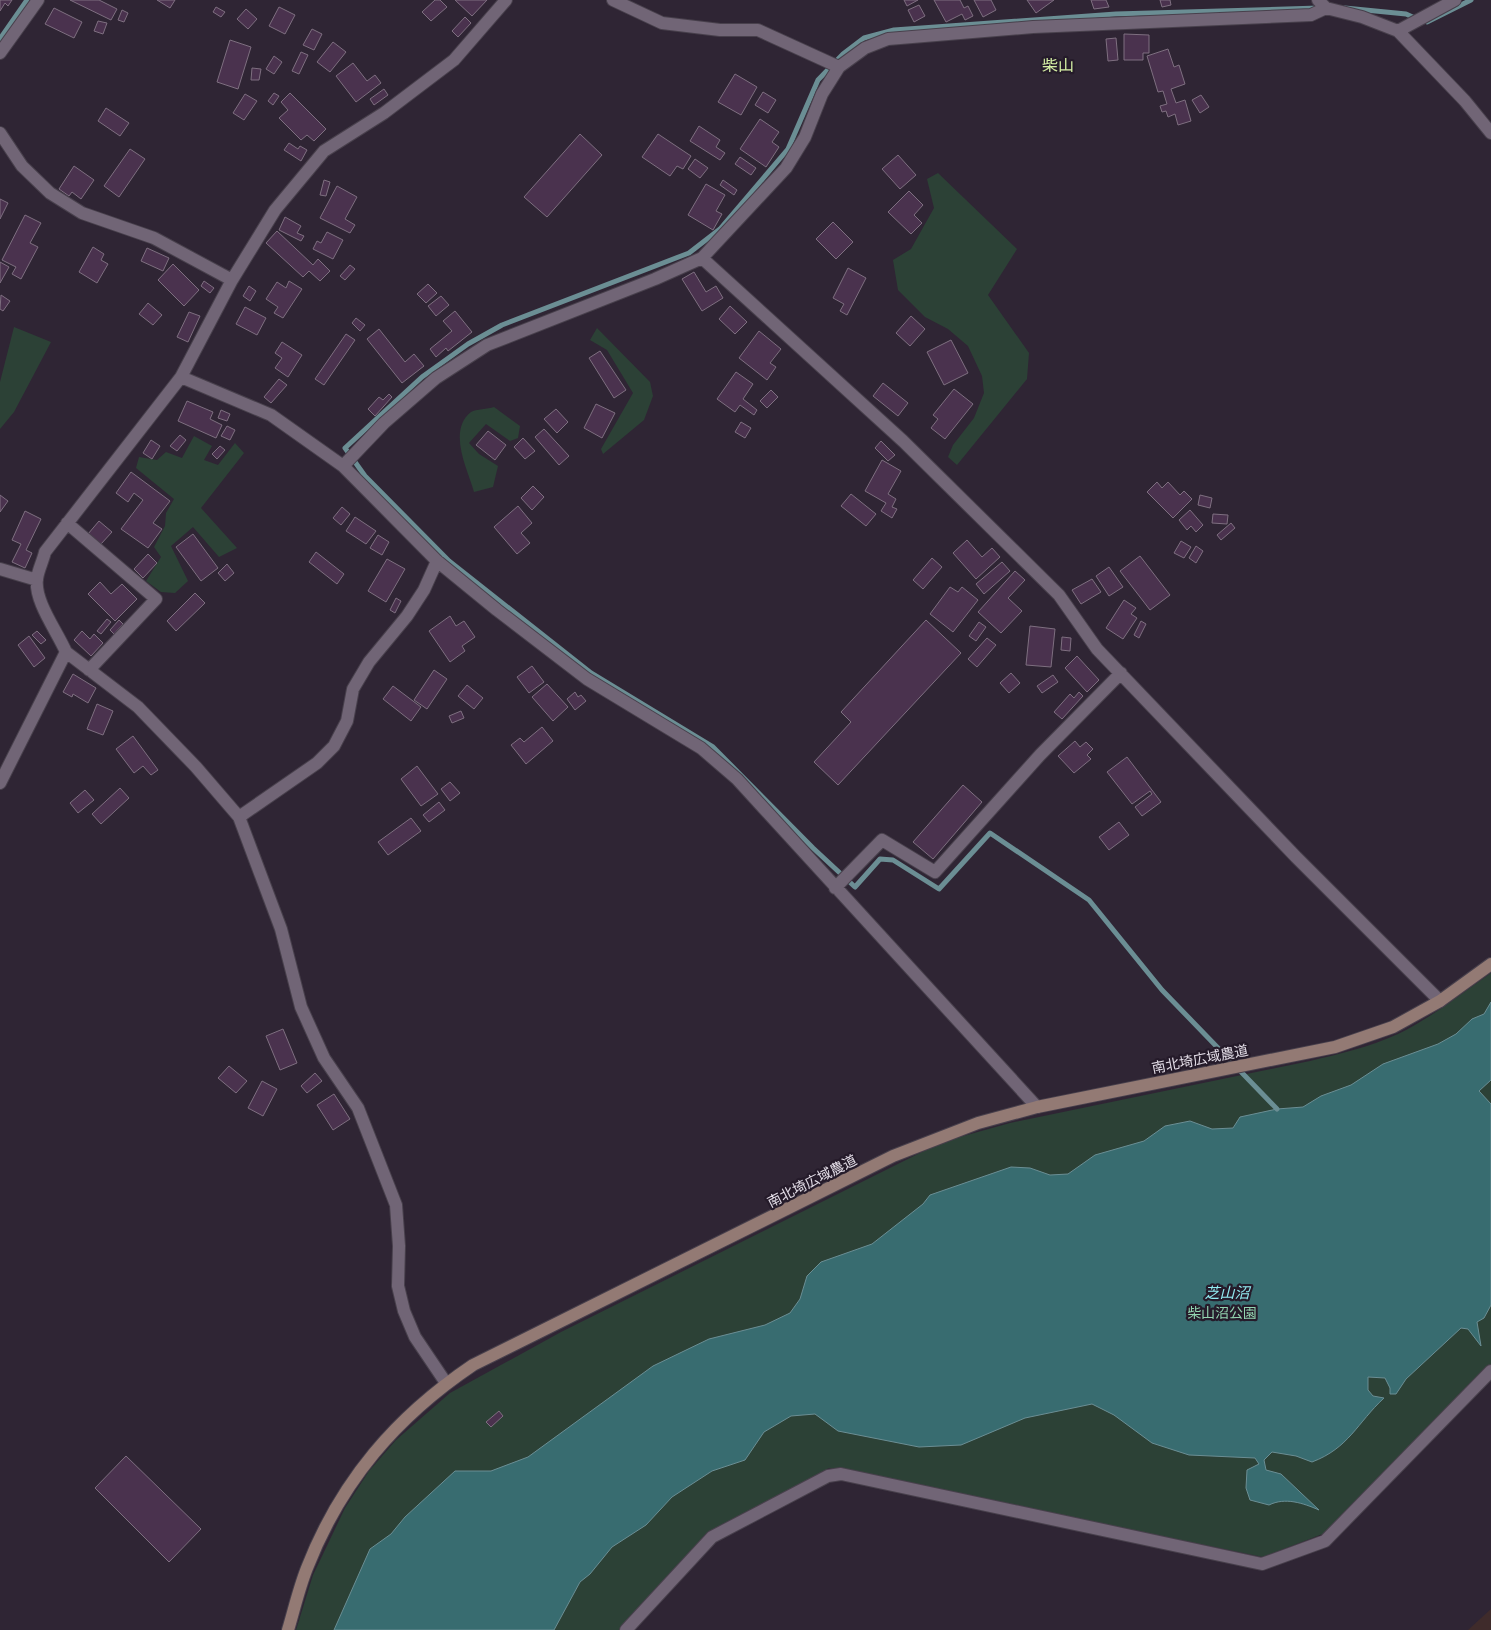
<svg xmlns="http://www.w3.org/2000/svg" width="1491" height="1630" font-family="Roboto,'Noto Sans JP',sans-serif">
	<rect width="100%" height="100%" fill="#2f2534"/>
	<path fill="#3f2b2b" d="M1491 1609V1630H1468Z"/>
	<path fill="#2c4136" d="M938 173 1017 249 988 295 1029 353 1027 379 957 465 948 457 953 445 974 418 984 393 982 376 968 346 948 329 925 317 898 290 893 260 911 249 934 208 927 179Z
		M14 327 51 342 14 412 0 429V382Z
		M597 328 650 382 653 396 644 420 603 454 601 449 633 393 607 350 590 340Z
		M494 407 520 426 518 438 510 441 486 424 469 443 479 454 498 466 493 487 474 492C468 470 447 431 471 412 476 409 488 409 494 407Z
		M194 436 212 446 204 460 218 465 235 443 244 453 201 508 237 548 219 557 193 527 171 546 188 581 175 593 161 592 146 581 161 557 154 547 165 526 166 513 174 499 136 468 139 457 157 460 166 452 182 458Z
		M1491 973V1364L1333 1530 1263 1557 829 1468 702 1540 619 1630H296L313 1575 345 1508 369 1471 396 1440 450 1393 561 1332 942 1142 1010 1123 1310 1061C1339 1054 1370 1047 1398 1034 1431 1018 1461 994 1491 973Z"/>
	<path fill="#386c70" stroke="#6b8e94" d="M1491 1002V1080L1479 1091 1491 1104V1305L1484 1318 1477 1322 1481 1346 1468 1329 1461 1328 1406 1379 1396 1394H1390V1388L1385 1378 1368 1377V1390L1373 1396 1384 1398C1357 1423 1349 1448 1312 1462L1296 1456 1272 1452 1264 1460 1266 1470 1281 1474 1319 1510C1303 1503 1285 1497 1269 1505L1250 1500 1246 1488 1247 1470 1259 1464 1255 1458 1189 1455 1152 1443 1114 1415 1092 1404 1025 1418 961 1445 919 1447 838 1431 815 1414 791 1416 764 1432 745 1460 712 1471 672 1497 646 1525 612 1547 590 1574 580 1582 554 1630H334L370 1549 391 1534 405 1517 455 1471H491L528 1457 653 1366 709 1339 765 1325 790 1313 800 1299 807 1276 821 1262 872 1244 923 1204 930 1195 1011 1167 1030 1168 1050 1175 1068 1174 1095 1155 1144 1141 1165 1126 1190 1121 1212 1129 1233 1128 1240 1117 1277 1109 1303 1107 1321 1096 1351 1085 1383 1064 1438 1044 1456 1034 1472 1019 1484 1014Z"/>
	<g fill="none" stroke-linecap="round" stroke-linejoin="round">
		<path stroke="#6b8e94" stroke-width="5" d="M1345 8 1406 14 1417 19
			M1427 22 1471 0
			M0 39 27 0
			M1277 1109 1162 990 1089 900 990 833 939 889 893 860 880 859 855 887 813 848 713 747 591 673 449 561 365 476 345 448 422 377 468 344 502 325 689 253 720 229 788 149 818 80 843 54 864 38 894 30 1116 14 1319 8"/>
	</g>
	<path fill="#4a324e" stroke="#7e6f80" d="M0 0H12L8 6 5 3 0 11Z
		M70 0H99L117 9 111 20Z
		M157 0H175L170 8Z
		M435 0H440L447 7 431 21 422 12Z
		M455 0H487L472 16Z
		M904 0H918L907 6Z
		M934 0H960L964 8 968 6 973 16 965 20 962 14 946 22Z
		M974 0H991L996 10 983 17Z
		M1027 0H1054L1036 13Z
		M1091 0H1106L1109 7 1094 9Z
		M1160 0H1170L1171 5 1162 7Z
		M919 5 925 16 914 22 908 10Z
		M216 7 225 12 221 17 213 12Z
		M279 7 295 15 285 34 269 26Z
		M54 8 82 22 74 38 45 24Z
		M246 9 257 19 248 29 237 19Z
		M122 10 128 13 124 22 118 20Z
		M465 17 471 23 458 37 452 31Z
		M98 21 107 23 103 34 94 31Z
		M312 29 322 34 314 50 303 45Z
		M1124 34 1149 35V53H1143V60H1124Z
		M1116 38 1118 60 1108 61 1106 39Z
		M230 40 251 47 238 89 217 82Z
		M333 42 346 52 330 72 317 62Z
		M1168 49 1174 67 1179 65 1185 84 1171 89 1176 103 1185 100 1191 121 1178 125 1175 114 1168 117 1166 111 1162 112 1160 106 1167 104 1163 91 1158 92 1147 56Z
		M301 52 308 55 299 74 292 71Z
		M274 56 282 62 274 74 266 69Z
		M353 63 367 81 375 75 381 83 356 102 336 76Z
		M252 68 261 69 259 80H251Z
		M735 74 757 87 741 115 718 102Z
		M384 89 388 95 374 105 370 99Z
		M763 92 776 100 768 113 755 105Z
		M274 93 279 96 273 105 268 101Z
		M290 93 326 129 314 141 307 135 301 140 279 118 288 110 281 102Z
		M245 94 257 101 244 120 233 113Z
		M1201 95 1209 107 1200 113 1192 100Z
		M106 108 129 123 120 136 98 121Z
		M760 119 779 132 772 142 779 147 766 167 740 149Z
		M699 126 720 140 716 147 725 153 720 160 690 141Z
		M580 134 602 155 547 217 524 197Z
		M658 134 691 156 683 169 677 166 670 176 642 157Z
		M289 143 298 149 300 146 307 150 301 161 284 150Z
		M130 149 145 159 119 197 104 186Z
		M898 155 916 175 900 189 882 169Z
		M740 157 756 168 751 175 735 164Z
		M695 159 708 168 700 178 688 169Z
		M74 166 94 180 81 199 72 192 69 196 59 189Z
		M324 180 330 182 326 196 320 195Z
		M723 180 737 190 734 195 720 185Z
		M706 184 725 195 716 211 722 214 713 230 688 215Z
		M337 186 357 197 345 219 355 225 350 233 320 218Z
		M909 191 923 205 914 215 922 223 911 234 888 212Z
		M0 199 8 203 0 219Z
		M25 215 41 223 30 243 38 247 21 279 12 274 16 267 2 260Z
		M285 217 301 226 297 233 304 236 301 241 279 230Z
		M833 222 853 242 836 259 816 239Z
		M277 231 313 265 318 259 330 271 320 281 309 271 303 277 266 243Z
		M327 232 343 240 333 259 313 249 317 241 321 243Z
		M93 247 104 254 101 260 108 264 97 283 79 272Z
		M147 248 169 258 163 271 141 261Z
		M0 262 9 267 0 283Z
		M173 264 199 290 184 306 158 280Z
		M350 265 355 269 345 280 340 276Z
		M848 268 866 278 847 315 840 311 844 304 833 298Z
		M694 272 706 292 716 286 723 298 702 311 682 279Z
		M204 281 214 288 210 293 201 286Z
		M289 281 302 289 283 318 274 313 278 307 266 299 277 282 286 288Z
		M428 284 437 293 426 303 417 294Z
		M249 286 256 291 250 301 243 296Z
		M1 295 10 301 3 311 0 309Z
		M441 296 449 305 436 316 428 306Z
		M148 303 162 315 153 325 139 314Z
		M730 306 747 322 735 334 719 319Z
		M245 307 266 318 257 335 236 324Z
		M455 311 472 332 448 351 446 348 436 357 430 349 452 331 443 321Z
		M189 312 200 316 188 342 177 337Z
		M911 316 925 329 910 346 896 333Z
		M356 318 365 325 360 331 352 323Z
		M379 329 405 362 414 354 424 366 402 383 367 339Z
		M759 331 781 349 770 363 776 367 767 380 739 358Z
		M346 334 355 340 324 385 315 379Z
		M951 340 968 373 944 385 927 352Z
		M282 342 302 355 288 377 275 368 282 358 275 353Z
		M600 351 626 390 614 398 589 358Z
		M736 372 753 384 743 399 757 410 754 415 740 405 735 412 717 399Z
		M279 379 287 385 271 403 264 397Z
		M883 383 908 403 898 416 873 396Z
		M954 389 973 404 945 439 931 428 938 419 933 415Z
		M771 390 778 397 767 408 760 401Z
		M389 394 392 397 375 416 368 409 379 397 383 400Z
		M187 401 213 412 210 419 222 425 216 438 178 421Z
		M596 404 615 413 602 438 584 428Z
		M556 409 568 422 557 433 544 419Z
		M221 410 230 414 227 421 218 418Z
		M741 422 751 428 745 438 735 432Z
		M227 426 235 430 230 440 221 436Z
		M544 429 569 456 559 465 535 437Z
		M488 431 506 445 495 460 476 445Z
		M180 435 186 440 177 451 170 446Z
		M523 438 535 451 525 459 514 447Z
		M151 440 160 446 152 459 143 453Z
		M881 441 895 455 888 461 875 448Z
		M220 446 225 450 217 459 212 454Z
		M882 460 901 471 888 494 896 499 892 507 897 509 892 518 881 511 886 503 865 491Z
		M131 472 170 501 153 523 162 529 148 548 121 529 143 500 134 493 128 502 116 493Z
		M1157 482 1162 488 1168 482 1180 495 1184 491 1192 499 1173 518 1147 492Z
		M533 486 544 497 532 510 521 498Z
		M851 494 876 514 866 526 841 506Z
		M0 495 8 501 0 512Z
		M1200 495 1212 498 1210 508 1198 505Z
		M518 506 532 523 521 533 530 543 517 554 494 527Z
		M342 507 350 514 341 525 333 518Z
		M1190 510 1203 525 1196 532 1191 526 1187 530 1179 520Z
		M25 511 41 519 26 550 32 553 25 568 12 562 21 544 12 540Z
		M1213 514 1228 515 1227 524 1212 523Z
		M355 517 376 531 366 544 346 531Z
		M99 521 112 532 101 544 88 534Z
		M1231 523 1235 528 1221 540 1217 535Z
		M193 534 218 568 201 581 176 547Z
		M378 535 389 542 382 555 370 548Z
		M967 540 982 557 992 548 1000 557 976 579 953 553Z
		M1181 541 1191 547 1184 558 1174 553Z
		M1196 546 1203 551 1196 563 1189 558Z
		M316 552 344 574 337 584 309 562Z
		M148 554 157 563 143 578 134 569Z
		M1140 556 1170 595 1150 610 1120 571Z
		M932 558 942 567 923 589 913 580Z
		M387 559 405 569 386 602 368 591Z
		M1002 562 1010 571 984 594 976 584Z
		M227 564 234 573 225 581 218 573Z
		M1109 567 1123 587 1109 596 1096 576Z
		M1015 571 1025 580 1008 598 1022 611 1001 633 978 612Z
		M1092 579 1101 592 1081 604 1072 590Z
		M100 582 111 594 122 584 137 599 115 621 88 594Z
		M950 587 958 592 962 587 978 600 953 632 930 614Z
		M195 593 205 603 176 631 167 621Z
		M396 598 401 601 395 613 390 610Z
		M1124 600 1136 608 1131 614 1137 618 1123 639 1106 628Z
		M450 616 456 626 464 621 475 637 462 646 465 651 450 662 429 631Z
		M107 619 111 622 101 634 97 631Z
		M119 620 123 624 114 634 110 630Z
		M926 620 961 653 838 785 814 762 851 722 841 712Z
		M1141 621 1146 624 1139 638 1134 635Z
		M979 622 986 627 976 641 969 636Z
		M1030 626 1055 629 1051 667 1026 665Z
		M37 631 46 640 41 644 32 635Z
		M82 631 90 639 94 634 103 643 91 656 74 640Z
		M29 636 45 658 34 667 18 645Z
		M1062 637 1071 638 1070 651 1061 650Z
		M987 638 996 645 977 667 968 659Z
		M1077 656 1099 680 1087 692 1065 668Z
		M532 666 544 682 529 693 517 677Z
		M434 670 447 679 427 709 414 700Z
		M1011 673 1020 683 1009 693 1000 683Z
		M73 674 96 688 88 703 73 694 72 697 63 692Z
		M1053 675 1058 682 1042 693 1037 686Z
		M547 684 568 707 553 721 532 697Z
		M467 685 483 698 474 709 458 696Z
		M393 686 421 707 411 721 383 699Z
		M575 692 578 697 581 695 586 701 575 710 567 699Z
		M1079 692 1083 696 1062 719 1054 712 1070 694 1074 698Z
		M97 704 113 711 103 735 87 729Z
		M461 711 464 718 452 723 449 716Z
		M542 727 553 741 526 764 511 745 520 738 524 742Z
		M133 736 158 770 151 775 143 766 134 773 116 749Z
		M1075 741 1080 747 1086 742 1093 749 1087 755 1091 759 1074 773 1058 756Z
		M1127 757 1161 802 1142 816 1135 807 1152 794 1150 791 1132 804 1107 772Z
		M417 766 438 794 421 806 401 779Z
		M450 782 460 793 450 801 441 789Z
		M963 785 982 802 933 859 913 842Z
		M120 788 129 798 101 824 92 814Z
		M85 790 94 800 78 813 70 803Z
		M439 802 445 810 429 822 423 815Z
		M411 818 421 831 388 855 378 842Z
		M1119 822 1129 835 1109 850 1099 837Z
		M283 1029 297 1063 280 1070 266 1036Z
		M229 1066 247 1081 236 1093 218 1078Z
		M315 1073 322 1081 307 1093 301 1086Z
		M262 1081 277 1089 263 1116 248 1108Z
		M334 1094 350 1119 333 1130 317 1105Z
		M499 1411 503 1416 491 1427 486 1422Z
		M126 1456 201 1529 169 1562 95 1488Z"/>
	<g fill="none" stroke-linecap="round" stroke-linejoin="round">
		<defs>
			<path id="street" d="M613 0 662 23 720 30H758L839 67
				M1318 0 1326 8 1362 17 1398 31 1465 101 1491 133
				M1398 31 1455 0
				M0 53 38 0
				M0 133 22 166 50 193 82 213 154 238 232 280
				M702 258 903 441 1059 595 1097 649 1296 857 1440 1001
				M181 377 271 415 343 466 437 561 497 610 587 679 701 748 737 779 1037 1107
				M343 466 384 423 436 378 487 345 655 279 702 258 786 168 805 137 822 94 839 67 865 48 888 39 1033 27 1311 15 1326 8
				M67 523 156 599 89 670
				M0 569 37 580
				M66 652 138 707 196 767 239 817 281 929 301 1007 324 1058 358 1108 396 1205 399 1246 398 1286 404 1311 415 1337 446 1383
				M0 783 66 652C57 631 34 601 37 579 38 570 43 561 45 552L181 377 232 280 275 210 324 151 384 113 454 60 506 0
				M239 817 317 763 334 746 347 721 353 689 369 662 407 616 424 590 437 561
				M835 888 882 840 935 872 1040 755 1121 673
				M626 1630 712 1537 828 1476 841 1474 1262 1564 1325 1541 1491 1371"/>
			<path id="secondary" d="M288 1630C294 1610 299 1588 307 1568 341 1481 396 1417 473 1365L893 1156 978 1123 1037 1107 1335 1047 1393 1027 1440 1001 1491 964"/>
		</defs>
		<use href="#street" stroke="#48404c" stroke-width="14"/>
		<use href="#secondary" stroke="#48404c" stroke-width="14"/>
		<use href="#street" stroke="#716576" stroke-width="12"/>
		<use href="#secondary" stroke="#937a74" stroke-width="12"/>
	</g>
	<g text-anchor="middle" stroke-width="4.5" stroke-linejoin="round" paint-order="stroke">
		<g font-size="14" fill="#e3dde7" stroke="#251b2a">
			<text transform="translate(1200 1059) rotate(-11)" y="5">南北埼広域農道</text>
			<text transform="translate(812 1181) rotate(-27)" y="5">南北埼広域農道</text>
		</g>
		<g font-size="14" fill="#92d4b0" stroke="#251b2a">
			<text x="1222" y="1318">柴山沼公園</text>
		</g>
		<g font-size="15" font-style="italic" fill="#92ebf1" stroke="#251b2a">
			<text x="1227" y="1298">芝山沼</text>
		</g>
		<g font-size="16" fill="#d4eea4" stroke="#251b2a">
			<text x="1058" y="71">柴山</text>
		</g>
	</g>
</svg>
